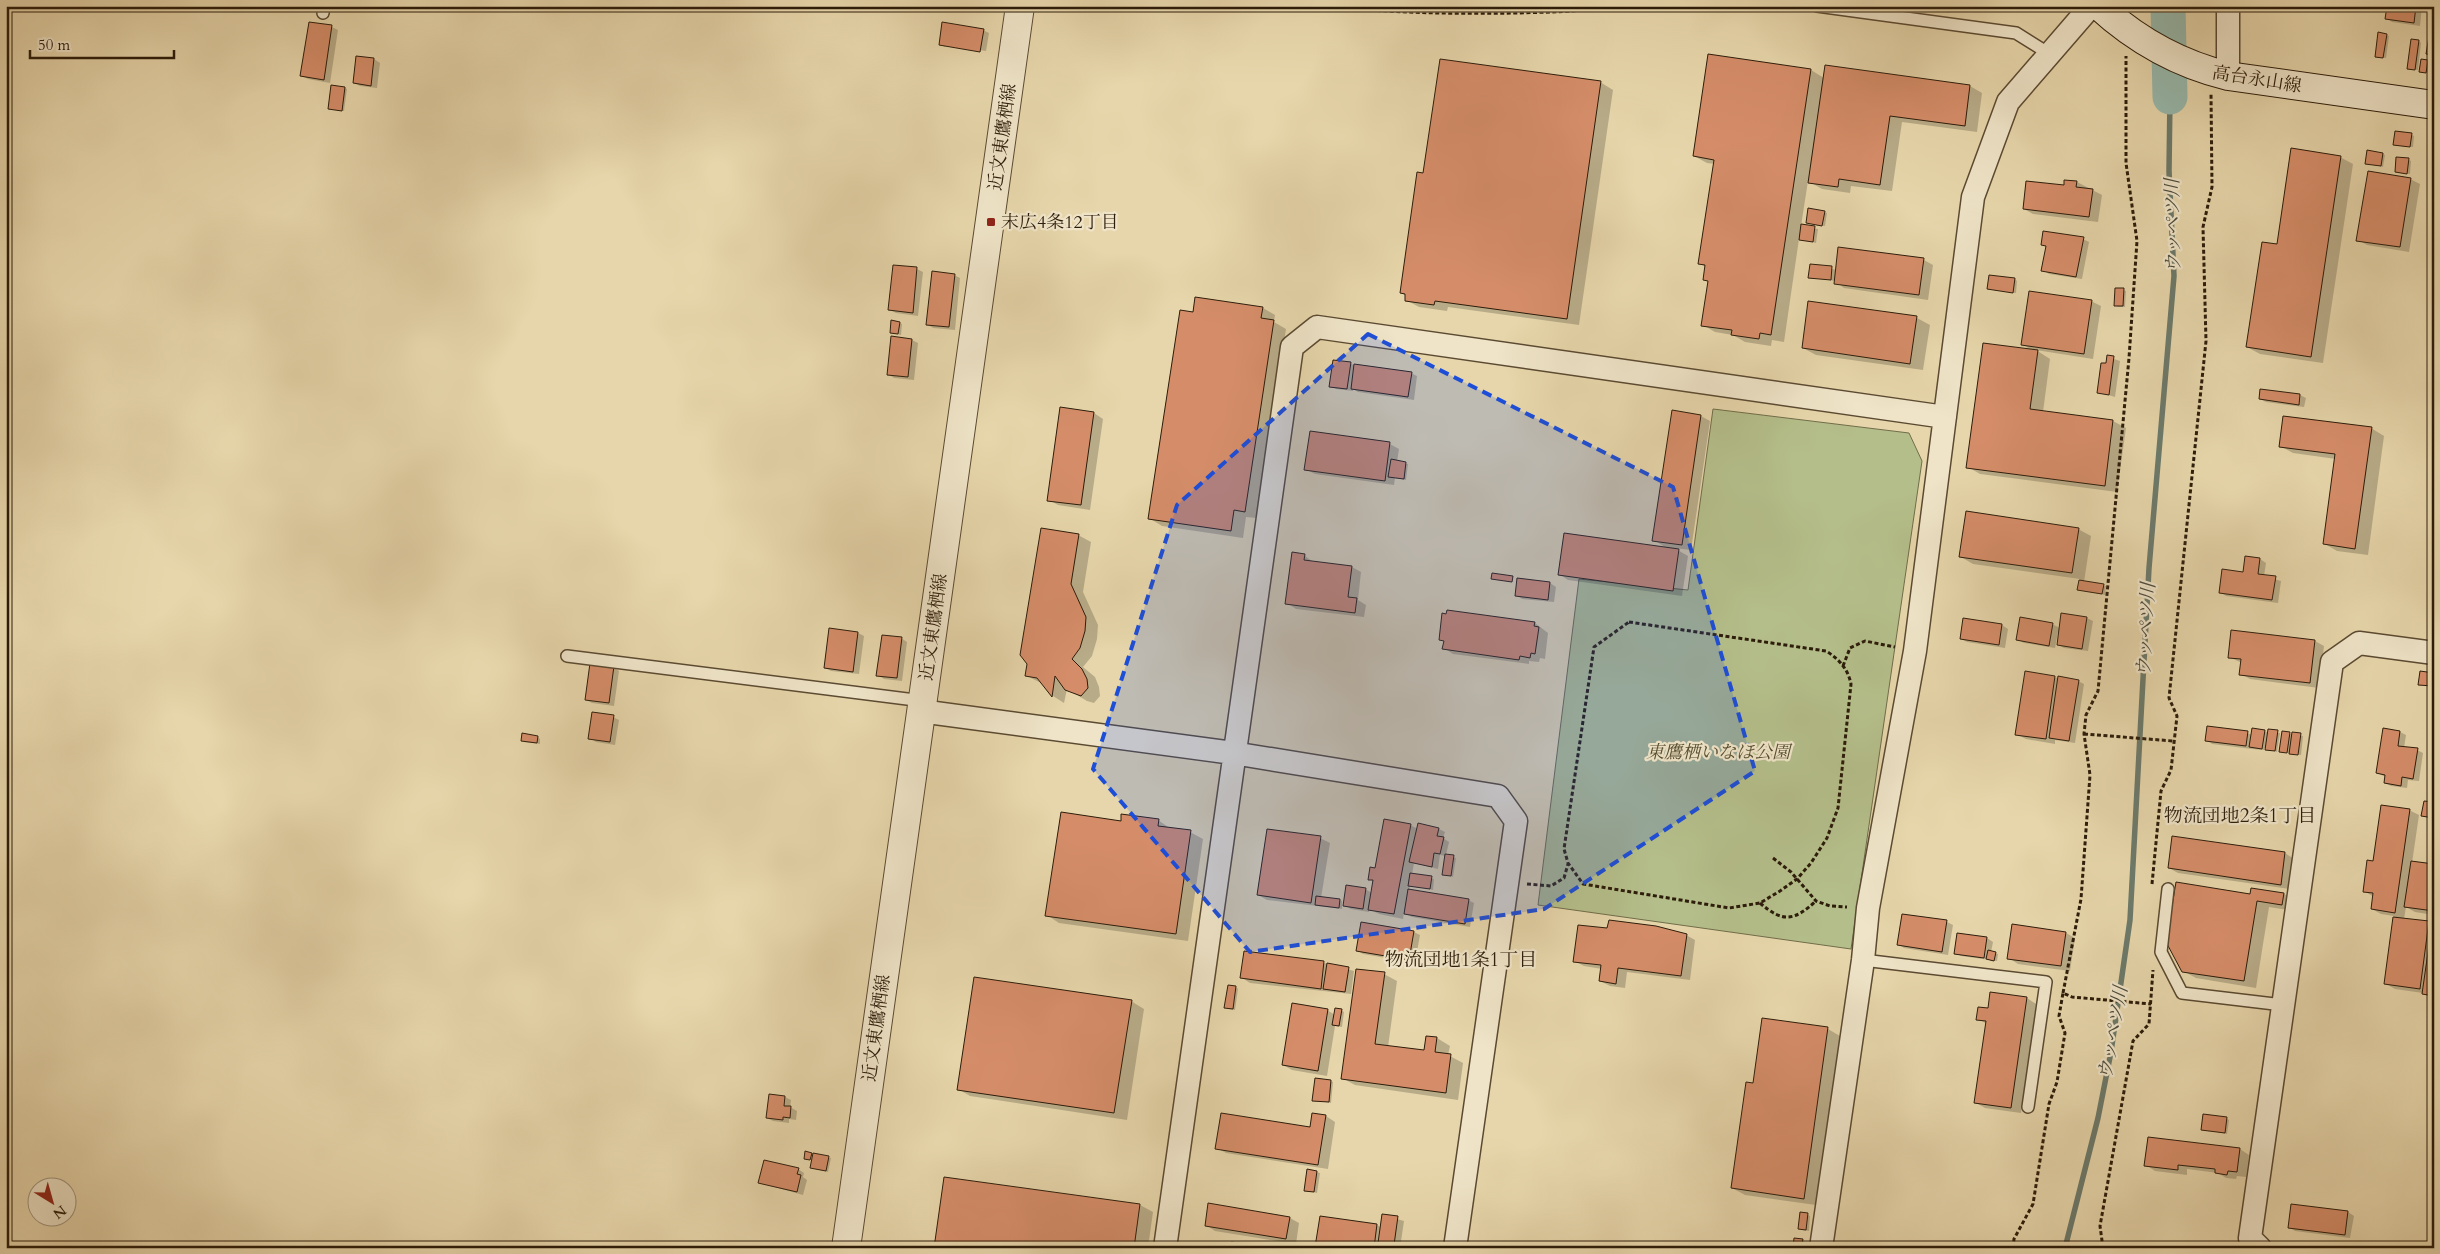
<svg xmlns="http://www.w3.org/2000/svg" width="2440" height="1254" font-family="Cardo,'Noto Serif JP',serif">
	<rect width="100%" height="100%" fill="#e7d6ab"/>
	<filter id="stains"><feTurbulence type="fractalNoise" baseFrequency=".004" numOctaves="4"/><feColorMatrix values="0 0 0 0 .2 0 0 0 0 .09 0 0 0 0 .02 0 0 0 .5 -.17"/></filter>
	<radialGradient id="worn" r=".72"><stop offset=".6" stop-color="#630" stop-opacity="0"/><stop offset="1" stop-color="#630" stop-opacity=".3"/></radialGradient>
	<path fill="#b4be8a" stroke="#706d4a" d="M1713 409 1909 433 1922 461 1851 949 1538 905 1579 579 1688 590Z"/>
	<path fill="#0003" d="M1937 6H1964L1948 13Z
		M2388 6H2422L2420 26 2392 22 2386 18Z
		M332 27 338 30 330 83 308 79 302 76Z
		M983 30 989 33 986 51 945 45V47L940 44Z
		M2386 35 2389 36 2386 58 2378 57 2376 56Z
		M2419 41 2421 43 2418 70 2411 69Z
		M374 59 380 63 377 88 360 86 354 83Z
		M2422 60 2431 62 2429 73 2423 72Z
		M1811 70 1824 78 1970 86 1982 93 1977 132 1902 122 1892 191 1851 186 1850 193 1822 189 1808 181 1801 226 1818 229 1816 243 1799 239 1784 342 1772 340 1771 346 1745 342 1733 335 1715 332 1703 325 1709 282 1704 280 1706 267 1700 264 1715 164 1707 163 1694 156Z
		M1600 82 1613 90 1579 325 1448 307 1447 311 1419 307 1406 300 1407 296 1401 293 1424 174Z
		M345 88 347 89 344 111 330 108Z
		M2412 135 2414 136 2413 147 2397 145Z
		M2383 154 2385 155 2383 167 2369 164Z
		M2340 157 2353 164 2323 363 2260 354 2247 347 2278 246Z
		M2409 160 2411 161 2410 174 2396 172Z
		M2410 179 2420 184 2409 252 2367 245 2358 240Z
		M2077 182 2102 195 2098 222 2033 214 2024 209Z
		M1824 212 1827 213 1825 226 1807 223Z
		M2083 239 2089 242 2082 279 2049 274 2043 270 2047 247 2042 244Z
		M1924 260 1933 265 1928 300 1844 288 1835 281 1810 277 1811 265 1837 270Z
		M917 269 923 272 918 316 896 313 890 310Z
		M954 275 960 278 955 330 933 328 927 324Z
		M2015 279 2017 281 2016 293 1988 289Z
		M2123 290 2126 291 2125 307H2118L2115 305Z
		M1196 298 1263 308 1275 315 1274 322 1286 329 1257 518 1246 517 1243 538 1162 526 1149 518Z
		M2091 301 2101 306 2093 359 2036 350 2050 359 2043 412 2113 421 2126 428 2117 492 1980 474 1968 467 2033 351 2022 344Z
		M1810 302 1917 318 1930 325 1923 370 1816 355 1803 348Z
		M900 323 902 324 901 335 891 333Z
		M892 338 912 340 918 343 914 380 894 378 888 374Z
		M2108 357 2120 361 2115 397 2098 392Z
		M1350 363 1355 366 1411 373 1417 376 1414 400 1358 392 1353 389V391L1336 389 1331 386Z
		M2261 390 2300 395 2306 398 2304 407 2266 402 2260 399Z
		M1061 409 1094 413 1103 419 1090 510 1058 505 1049 500Z
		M1673 412 1701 416 1710 421 1691 550 1674 548 1688 556 1682 596 1568 580 1559 574 1668 549 1654 540Z
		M2371 428 2384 436 2368 555 2337 551 2325 544 2336 459 2293 453 2280 446Z
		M1390 444 1399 449 1397 462 1408 464 1406 480 1395 478 1394 485 1315 474 1305 469Z
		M2078 529 2091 536 2084 582 2106 586 2105 595 2079 590 2080 579 1973 564 1961 557Z
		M1078 535 1091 542 1083 592 1098 625 1097 639 1092 656 1083 667 1095 677 1099 687 1100 696 1094 703 1087 701 1067 689 1064 703 1053 696 1043 684 1027 676Z
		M1304 555 1313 562 1352 567 1361 572 1358 600 1366 605 1364 617 1296 609 1287 603Z
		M2260 559 2266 563 2264 576 2281 581 2278 603 2226 596 2220 592Z
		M1550 583 1556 587 1554 602 1522 599 1516 595Z
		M2087 618 2093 621 2088 651 2064 648 2058 645 2060 632H2058L2055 648 2024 643 2018 640 2052 624 2060 628Z
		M1964 620 2002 625 2008 629 2005 648 1967 642 1961 639Z
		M1535 623 1548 633 1545 659 1540 658 1539 662 1529 661V664L1453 654 1444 648 1445 642 1440 639Z
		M858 633 864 636 859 674 831 671 825 668Z
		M901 638 907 642 902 681 884 679 878 675Z
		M2315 641 2324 646 2319 688 2250 679 2241 674 2242 663 2229 657Z
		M613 667 619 671 614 706 592 703 586 700Z
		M2026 673 2078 681 2084 684 2075 743 2055 740V744L2026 739 2016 734Z
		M613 717 619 720 615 745 596 742 590 738Z
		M2384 730 2400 732 2406 735 2404 748 2417 750 2423 753 2419 781 2408 780 2407 788 2391 786 2385 783 2386 777 2377 773Z
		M2264 731 2269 733H2280L2277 752 2264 748V750L2252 749 2212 744 2207 740 2247 733 2252 735Z
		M2289 734 2303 736 2301 755 2280 751Z
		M523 735 538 737 540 739V744L524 742 522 740Z
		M2434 803V820L2423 816Z
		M2409 810 2419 815 2412 863 2434 866V915L2415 912 2406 907 2404 919 2429 923 2434 926V999L2423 993 2395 989 2386 984 2394 916 2381 914 2372 909 2374 897 2364 891 2374 862Z
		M1158 820 1171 829 1190 832 1203 839 1188 941 1059 923 1047 915 1122 822Z
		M1410 825 1418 829H1439L1445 832 1443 838 1449 842 1446 855 1456 858 1453 877 1443 874 1446 856 1440 855 1438 869 1414 863 1412 875 1434 879 1433 890 1410 885 1409 891 1468 900 1474 903 1470 927 1412 917 1404 913 1403 919 1379 914 1369 909V912L1351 909 1345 906 1365 889 1372 893 1374 882 1369 879Z
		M1320 838 1330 843 1321 898 1340 900 1342 901V909L1267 900 1258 895Z
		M2173 838 2285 853 2294 859 2290 889 2178 873 2169 868Z
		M2284 894 2296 901 2295 911 2269 907 2256 988 2196 978 2183 971 2251 896Z
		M1903 915 1947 922 1953 925 1948 955 1904 948 1899 945Z
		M1414 932 1420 935 1415 963 1363 954 1358 951Z
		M2066 933 2075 938 2070 971 2018 964 2009 958Z
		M1686 935 1695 940 1690 980 1627 972 1625 988 1610 986 1600 981 1602 969 1584 966 1574 961Z
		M1987 938 1993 942 1991 952 1998 954 1997 961 1961 956 1955 953Z
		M1324 963 1354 971 1351 994 1250 983 1241 977Z
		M1384 974 1397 981 1388 1047 1425 1052 1428 1037 1437 1038 1450 1046 1448 1055 1463 1063 1458 1100 1355 1085 1342 1078Z
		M1236 987 1238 989 1235 1010 1228 1009 1225 1007Z
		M2027 998 2036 1004 2021 1113 1985 1108 1976 1103 1987 1024 1978 1019 1989 1010Z
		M1131 1001 1144 1009 1127 1120 970 1096 958 1089Z
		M1327 1010 1335 1015 1341 1010 1344 1012 1342 1027 1335 1026 1327 1076 1292 1070 1283 1065Z
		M1763 1020 1828 1029 1840 1036 1816 1205 1745 1195 1732 1188 1754 1085Z
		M1331 1081 1333 1082 1331 1103 1314 1100Z
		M770 1095 785 1097 791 1100 790 1107 797 1111 796 1120 789 1119V1123L773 1121 767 1118Z
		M1326 1116 1335 1122 1328 1169 1226 1153 1217 1148 1311 1128Z
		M2227 1119 2229 1120 2227 1134 2202 1129Z
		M2240 1149 2249 1155 2246 1177 2237 1176 2236 1179 2226 1178 2218 1173 2187 1169V1175L2155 1171 2146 1165Z
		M811 1154 831 1158 828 1172 811 1168 813 1161 805 1158Z
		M798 1169 804 1173 803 1177 807 1180 803 1195 760 1183Z
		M1308 1170 1320 1173 1317 1193 1305 1190Z
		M945 1178 1140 1205 1153 1212 1148 1248H935Z
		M2348 1212 2354 1216 2350 1238 2295 1231 2289 1227Z
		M1383 1215 1404 1221 1400 1248 1384 1245V1248H1320L1317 1246 1377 1225 1382 1228Z
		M1808 1215 1810 1216 1809 1231 1802 1230 1799 1228Z
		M1290 1218 1299 1223 1296 1244 1215 1231 1206 1225Z
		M1802 1240 1805 1242 1804 1248H1794Z"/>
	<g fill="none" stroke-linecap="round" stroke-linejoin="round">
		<path stroke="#6c7a6b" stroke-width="5.5" d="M2065 1248 2098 1118 2111 1052 2130 920 2149 568 2174 276 2169 171 2170 97"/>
		<path stroke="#97b9ac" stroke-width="35" d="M2168 6 2170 97"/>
	</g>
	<path fill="#d58d69" stroke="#2c1c0a" d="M2387 6H2416L2414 23 2385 19Z
		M309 22 332 25 324 80 300 76Z
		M942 22 984 29 980 52 939 45Z
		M2378 32 2387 34 2383 58 2375 57Z
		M2429 36 2434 37V55L2426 54Z
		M2411 39 2419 40 2415 70 2407 69Z
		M1708 54 1811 69 1771 335 1760 333 1759 339 1731 335 1732 330 1701 326 1708 281 1703 280 1705 265 1698 264 1714 160 1693 156Z
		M356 56 374 58 371 86 353 83Z
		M1440 59 1601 81 1567 319 1435 301 1434 305 1405 301V294L1400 293 1417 172 1423 173Z
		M2421 59 2428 60 2426 73 2419 72Z
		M1825 65 1970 85 1965 126 1890 116 1880 185 1839 179 1838 187 1808 183Z
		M331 85 345 87 342 111 328 109Z
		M2395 131 2412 133 2410 147 2393 145Z
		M2291 148 2341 156 2311 357 2246 347 2262 242 2277 244Z
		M2367 150 2383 153 2381 166 2365 164Z
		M2396 157 2409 158 2407 174 2395 172Z
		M2368 171 2411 178 2400 247 2356 241Z
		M2064 180 2077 181 2076 187 2093 189 2089 217 2023 209 2026 181 2064 185Z
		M1808 208 1825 211 1822 226 1806 223Z
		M1801 224 1815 226 1813 242 1799 240Z
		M2043 231 2084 237 2076 277 2041 271 2046 246 2041 245Z
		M1838 247 1924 258 1919 295 1834 284Z
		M1810 264 1832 266 1831 280 1808 278Z
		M893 265 917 267 913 313 888 310Z
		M932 271 955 274 949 327 926 325Z
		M1989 275 2015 278 2013 293 1987 289Z
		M2115 288H2124L2123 306H2114Z
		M2029 291 2092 300 2084 354 2021 345Z
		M1195 297 1263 307 1261 318 1274 320 1245 512 1234 510 1231 531 1148 519 1180 310 1193 312Z
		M1808 301 1917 316 1910 364 1802 348Z
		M891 320 900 322 898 334 890 333Z
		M891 336 912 339 908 377 887 375Z
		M1983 343 2038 350 2030 409 2113 420 2105 486 1966 468Z
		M2107 355 2114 356 2109 395 2097 393 2101 363H2106Z
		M1333 360 1351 362 1347 389 1329 387Z
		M1354 364 1412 372 1408 397 1351 389Z
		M2260 389 2300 394 2299 405 2259 399Z
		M1060 407 1094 412 1081 505 1047 501Z
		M1672 410 1701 415 1682 545 1652 541Z
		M2283 416 2372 427 2355 549 2323 544 2335 454 2279 447Z
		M1310 431 1390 442 1385 481 1304 470Z
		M1391 459 1406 462 1404 479 1388 477Z
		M1966 511 2079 528 2072 573 1959 557Z
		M1041 528 1079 534 1071 584 1086 617 1085 631 1080 648 1072 659 1082 669 1087 679 1088 688 1081 696 1065 690 1055 676 1052 697 1037 678 1025 676 1027 664 1020 655Z
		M1564 533 1679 549 1673 591 1558 575Z
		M1292 552 1305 554 1304 560 1352 566 1348 597 1357 598 1355 613 1285 604Z
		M2245 556 2260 558 2258 574 2276 576 2272 600 2219 593 2222 569 2243 572Z
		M1492 573 1513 576 1512 582 1491 579Z
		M1517 578 1550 582 1548 600 1515 596Z
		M2079 580 2104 584 2102 594 2077 590Z
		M1447 610 1535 622 1534 626 1539 627 1535 654 1531 653 1530 658 1520 656 1519 660 1442 649 1444 641 1439 640 1442 613 1446 614Z
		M2061 613 2087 617 2082 649 2057 645Z
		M2020 617 2053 623 2049 646 2016 640Z
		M1963 618 2002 624 1999 645 1960 639Z
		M829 628 858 632 853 672 824 668Z
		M2231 630 2315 640 2310 683 2239 675 2241 659 2228 658Z
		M882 635 902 637 897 678 876 676Z
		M590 663 614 666 609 703 585 700Z
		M2025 671 2055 676 2046 739 2015 735Z
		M2420 671 2434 673 2433 686 2418 685Z
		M2058 676 2079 680 2069 741 2049 738Z
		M592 712 614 715 610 742 588 739Z
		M2207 726 2248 731 2246 746 2205 741Z
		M2252 728 2265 730 2262 749 2249 747Z
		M2383 728 2400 731 2398 746 2418 748 2413 779 2402 777 2401 786 2384 783 2385 775 2376 773Z
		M2268 729 2278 730 2275 751 2265 750Z
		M2282 731 2290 732 2287 753 2279 752Z
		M2292 732 2301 733 2298 755 2289 754Z
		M522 733 538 736 537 743 521 741Z
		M2424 801 2434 802V818L2421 816Z
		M2381 805 2410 809 2395 913 2371 909 2373 893 2363 892 2367 860 2373 861Z
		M1061 812 1121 821V814L1159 819 1158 826 1191 830 1176 934 1045 916Z
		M1384 819 1411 824 1394 914 1368 910 1373 880H1368L1370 867 1375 868Z
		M1418 823 1439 828 1437 836 1444 837 1440 854 1434 853 1432 867 1409 862Z
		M1267 829 1321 836 1311 903 1257 895Z
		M2172 836 2285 852 2281 885 2168 868Z
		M1445 854 1454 855 1451 876 1442 875Z
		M2411 861 2434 864V911L2404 907Z
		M1410 873 1432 876 1430 889 1408 886Z
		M2176 882 2250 894 2251 888 2284 893 2282 905 2257 901 2244 981 2182 972 2166 942Z
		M1346 885 1366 888 1363 909 1343 906Z
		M1408 889 1469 899 1465 924 1404 914Z
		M1316 896 1340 899 1339 908 1315 905Z
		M1902 914 1947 920 1942 952 1897 945Z
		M2393 917 2429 921 2420 989 2384 984Z
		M1609 920 1656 926 1687 934 1681 976 1618 968 1616 984 1599 981 1601 965 1573 962 1578 925 1607 928Z
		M1361 922 1414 931 1409 960 1356 951Z
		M2012 924 2066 932 2061 966 2007 959Z
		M2432 924 2434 925V996L2422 994Z
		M1957 933 1987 937 1984 958 1954 954Z
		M1988 950 1996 952 1994 961 1986 959Z
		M1244 951 1324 961 1321 989 1240 978Z
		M1327 963 1349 967 1345 992 1323 989Z
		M1356 969 1385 972 1375 1044 1424 1050 1426 1036 1437 1037 1435 1052 1451 1054 1446 1093 1341 1079Z
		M974 977 1132 1000 1114 1113 957 1090Z
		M1228 985 1236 986 1233 1009 1224 1008Z
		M1990 992 2027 997 2011 1108 1974 1103 1986 1021 1976 1020 1978 1007 1988 1008Z
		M1292 1003 1328 1009 1318 1071 1282 1065Z
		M1335 1008 1342 1009 1339 1026 1332 1025Z
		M1762 1018 1828 1027 1804 1199 1731 1188 1746 1082 1753 1083Z
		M1315 1078 1331 1080 1329 1102 1312 1101Z
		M769 1094 785 1096 784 1106H791L790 1118 783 1117V1120L766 1118Z
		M1221 1113 1310 1127 1312 1113 1326 1115 1318 1165 1215 1149Z
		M2203 1114 2227 1117 2225 1133 2201 1130Z
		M2148 1137 2240 1148 2237 1172 2228 1171 2227 1175 2215 1173V1169L2178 1165V1170L2144 1166Z
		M805 1151 812 1153 810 1160 804 1159Z
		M813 1153 829 1156 826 1171 810 1168Z
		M764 1160 799 1168 797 1174 801 1175 797 1192 758 1183Z
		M1307 1169 1317 1171 1314 1192 1304 1191Z
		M944 1177 1140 1204 1134 1248H934Z
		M1208 1203 1290 1217 1286 1239 1205 1226Z
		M2291 1204 2348 1211 2345 1235 2288 1228Z
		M1800 1212 1808 1213 1806 1230 1798 1229Z
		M1382 1214 1398 1216 1394 1245 1378 1243Z
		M1320 1216 1377 1224 1374 1248 1315 1247Z
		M1794 1238 1803 1239 1801 1248H1793Z
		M1231 1242 1278 1248H1230Z"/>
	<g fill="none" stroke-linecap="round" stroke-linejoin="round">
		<defs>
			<path id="service" d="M1817 6 2016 33 2051 55
				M323 13 324 6
				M567 656 923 701
				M2168 889 2161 952 2182 993 2283 1005
				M1863 960 2046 982 2028 1107"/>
			<path id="minor" d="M2228 76V6
				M920 711 1233 753 1498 796 1516 821 1455 1248
				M1165 1248 1292 347 1317 327 1945 417
				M1821 1248 1863 960 1868 908 1915 651 1973 197 2008 102 2091 6
				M2260 1248 2250 1238 2332 662 2359 643 2434 653"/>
			<path id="tertiary" d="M846 1248 1020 6"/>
			<path id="secondary" d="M2099 6C2136 40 2179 64 2228 76L2434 105"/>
		</defs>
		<use href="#service" stroke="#5b4a32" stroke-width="14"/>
		<use href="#minor" stroke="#5b4a32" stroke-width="25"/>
		<use href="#tertiary" stroke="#5b4a32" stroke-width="30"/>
		<use href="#secondary" stroke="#2c1c0a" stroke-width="30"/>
		<path stroke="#2c1c0a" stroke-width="3" stroke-dasharray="4 2.5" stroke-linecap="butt" d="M1325 6C1388 13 1452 14 1516 13 1550 12 1582 12 1615 6
			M1629 622 1826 651C1839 659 1848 669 1851 684L1838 808 1827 838 1811 863 1797 879 1780 891 1760 903 1729 908 1583 884 1568 863 1564 849 1594 647Z
			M1843 666 1850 648 1865 641 1895 647
			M2084 734 2173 741
			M1773 858 1791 872 1816 901 1830 906 1847 907
			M1527 884 1551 886 1564 878 1568 864
			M2152 884 2161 791 2171 770 2177 716 2169 698 2206 341 2203 227 2212 187 2211 93
			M1760 903C1783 923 1794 921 1816 901
			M2063 993 2081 899 2090 775 2084 734 2086 715 2098 691 2129 358 2137 241 2126 163V56
			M2013 1248 2014 1239 2033 1204 2049 1104 2057 1082 2065 1033 2059 1016 2063 993 2072 997 2151 1004
			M2103 1248 2100 1226 2133 1041 2149 1024 2153 970"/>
		<use href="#service" stroke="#efe4c8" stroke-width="11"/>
		<use href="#minor" stroke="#efe4c8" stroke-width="22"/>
		<use href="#tertiary" stroke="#efe4c8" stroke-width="28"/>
		<use href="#secondary" stroke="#efe4c8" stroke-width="28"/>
	</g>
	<path fill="#1d4ed8" fill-opacity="0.2" stroke="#1d4ed8" stroke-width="4" stroke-dasharray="10 6" stroke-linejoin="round" d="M1368 334 1673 487 1755 771 1544 909 1250 952 1093 769 1177 505Z"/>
	<rect fill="#8f2418" stroke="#efe4c8" stroke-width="2" x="986" y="217" width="10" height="10" rx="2.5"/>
	<g text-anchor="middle" stroke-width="4.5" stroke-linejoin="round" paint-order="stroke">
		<g font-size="18" fill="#2c1c0a" stroke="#efe4c8">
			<text transform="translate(2257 79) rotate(9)" y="6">高台永山線</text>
			<text transform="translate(1002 137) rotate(-82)" y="6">近文東鷹栖線</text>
			<text transform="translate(933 627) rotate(-82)" y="6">近文東鷹栖線</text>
			<text transform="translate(876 1028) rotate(-82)" y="6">近文東鷹栖線</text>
		</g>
		<g font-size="18" fill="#2c1c0a" stroke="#efe4c8" text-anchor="start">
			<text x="1001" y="228">末広4条12丁目</text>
		</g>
		<g font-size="18" font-style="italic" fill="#554d30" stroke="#efe4c8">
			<text x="1718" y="758">東鷹栖いなほ公園</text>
		</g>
		<g font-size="19" font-style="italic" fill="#4c4b3b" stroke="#efe4c8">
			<text transform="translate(2172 226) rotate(-91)" y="7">ウッペツ川</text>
			<text transform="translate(2145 630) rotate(-87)" y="7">ウッペツ川</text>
			<text transform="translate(2112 1033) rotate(-80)" y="7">ウッペツ川</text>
		</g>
		<g font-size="19" fill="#2c1c0a" stroke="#efe4c8">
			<text x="2240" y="822">物流団地2条1丁目</text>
			<text x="1461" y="966">物流団地1条1丁目</text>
		</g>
	</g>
	<rect width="2440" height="1254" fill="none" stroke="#e7d6ab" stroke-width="25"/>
	<rect x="8" y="8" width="2425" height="1239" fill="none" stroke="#2c1c0a" stroke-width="2.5"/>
	<rect x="12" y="12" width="2415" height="1229" fill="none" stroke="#2c1c0a"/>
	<g transform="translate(52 1202) rotate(143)"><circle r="24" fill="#efe4c8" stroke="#a1947c"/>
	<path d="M0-4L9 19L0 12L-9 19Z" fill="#8f2418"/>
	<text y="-8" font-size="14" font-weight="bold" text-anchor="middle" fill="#2c1c0a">N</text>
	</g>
	<path d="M30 50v8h144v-8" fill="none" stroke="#2c1c0a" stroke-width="2.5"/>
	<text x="38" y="50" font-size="15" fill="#2c1c0a" stroke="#efe4c8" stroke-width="4" paint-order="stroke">50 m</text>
	<rect width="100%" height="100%" filter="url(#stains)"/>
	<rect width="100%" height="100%" fill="url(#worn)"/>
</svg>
